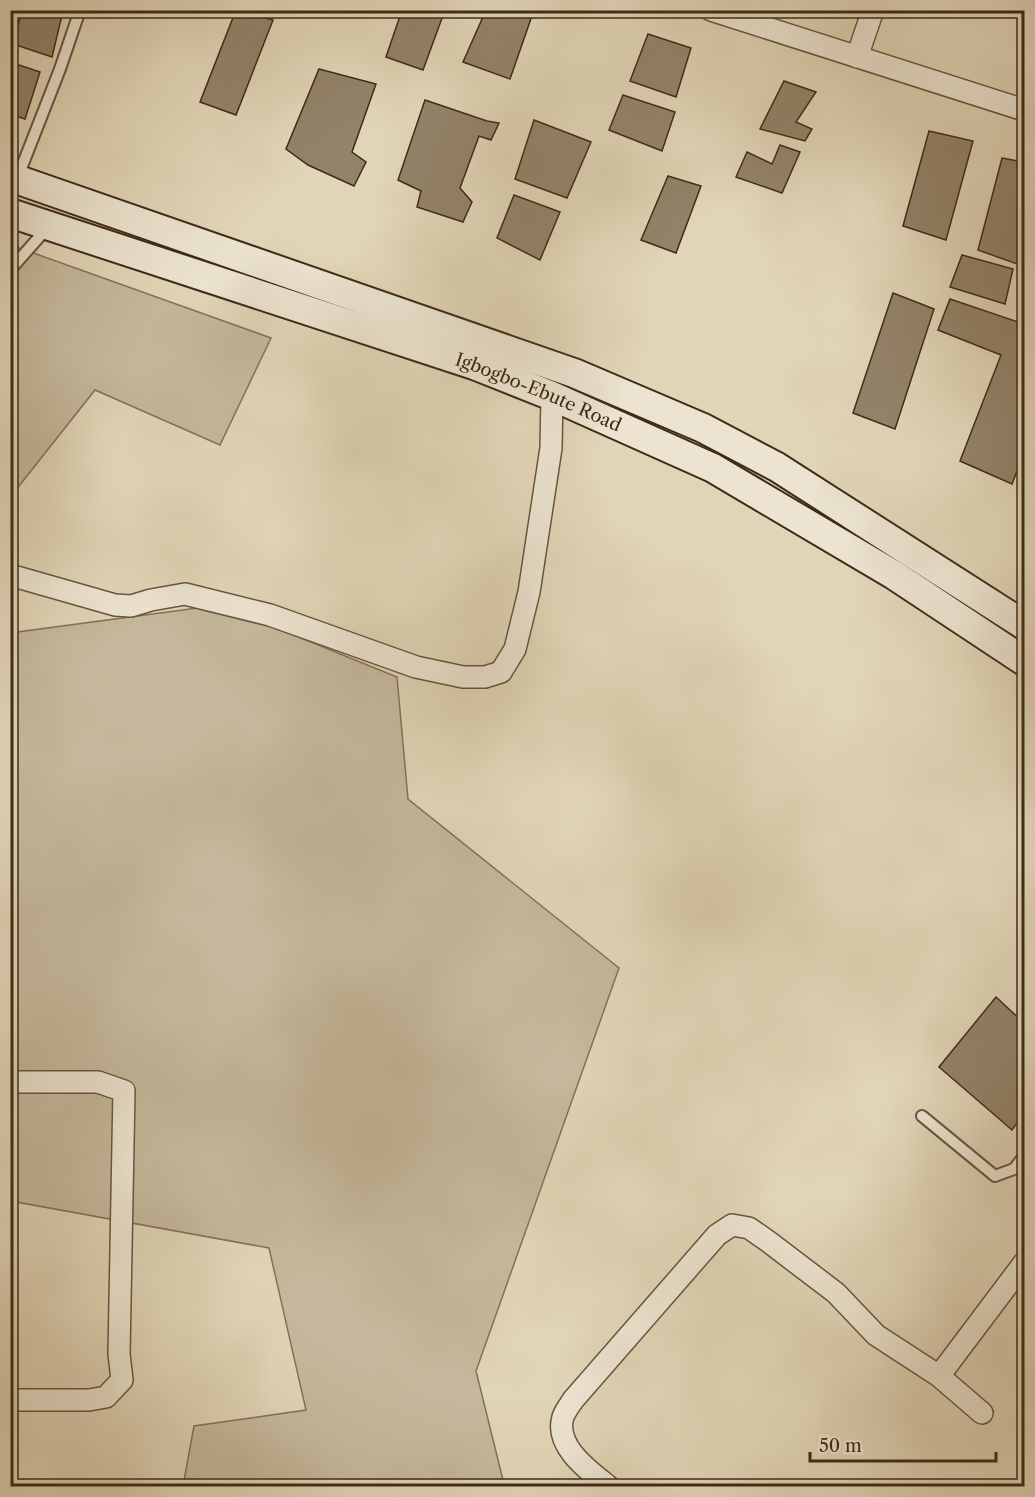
<svg xmlns="http://www.w3.org/2000/svg" width="1035" height="1497" font-family="'Libre Caslon Text',serif">
	<rect width="100%" height="100%" fill="#e1d5b7"/>
	<filter id="stains"><feTurbulence type="fractalNoise" baseFrequency=".00333" numOctaves="4"/><feColorMatrix values="0 0 0 0 .2 0 0 0 0 .09 0 0 0 0 .02 0 0 0 .5 -.17"/></filter>
	<radialGradient id="worn" r=".72"><stop offset=".6" stop-color="#630" stop-opacity="0"/><stop offset="1" stop-color="#630" stop-opacity=".3"/></radialGradient>
	<path fill="#c5b89c" stroke="#82725a" stroke-width="1.5" d="M11 245 271 338 220 445 95 390 11 496Z
		M220 605 397 677 408 799 619 968 476 1371 503 1480 496 1486H183L194 1426 306 1410 269 1248 11 1201 10 633Z"/>
	<path fill="#93836a" stroke="#3e2b17" stroke-width="1.5" d="M22 10 63 11 52 57 13 44Z
		M236 10 273 20 236 115 200 102Z
		M402 10H445L423 70 386 57Z
		M486 10H534L510 79 463 62Z
		M648 34 691 48 676 97 630 81Z
		M10 62 40 72 25 119 10 114Z
		M319 69 376 84 352 152 366 162 354 186 308 165 286 149Z
		M784 81 816 92 796 122 812 129 805 141 760 129Z
		M623 95 675 112 662 151 609 130Z
		M425 100 487 121 499 123 491 140 479 136 460 188 472 202 463 222 417 207 421 191 398 180Z
		M534 120 591 142 567 198 515 179Z
		M929 131 973 141 946 240 903 226Z
		M780 145 800 152 782 193 736 177 747 152 772 164Z
		M1002 158 1024 162 1023 266 978 250Z
		M668 176 701 186 676 253 641 240Z
		M514 195 560 212 540 260 497 238Z
		M962 255 1013 269 1005 304 950 287Z
		M893 293 934 309 895 429 853 413Z
		M950 299 1024 324V453L1012 484 960 461 1001 355 938 330Z
		M996 997 1024 1023V1113L1012 1130 939 1067Z"/>
	<g fill="none" stroke-linecap="round" stroke-linejoin="round">
		<defs>
			<path id="service" d="M17 179 60 69 80 10
				M10 270 48 227
				M922 1116 995 1176 1014 1169 1024 1156"/>
			<path id="minor" d="M711 10 1024 110
				M857 57 873 10
				M10 575 115 605 131 606 151 600 185 594 270 615 416 667 463 677H485L501 672 515 649 529 592 551 448 552 396
				M10 1082H98L124 1091 119 1354 122 1380 106 1397 89 1400H10
				M939 1376 1024 1263
				M608 1486C589 1471 554 1446 563 1417 565 1411 570 1405 573 1400L717 1235 732 1225 749 1228 769 1242 836 1293 876 1335 939 1376 982 1413"/>
			<g id="secondary">
				<path d="M10 177 574 373 703 428 777 467 1024 625"/>
				<path id="s1" d="M10 213 474 365 552 396 713 468 894 575 1024 661"/>
			</g>
		</defs>
		<use href="#service" stroke="#67563f" stroke-width="14"/>
		<use href="#minor" stroke="#67563f" stroke-width="24"/>
		<use href="#secondary" stroke="#3e2b17" stroke-width="32"/>
		<use href="#service" stroke="#ece4d0" stroke-width="10"/>
		<use href="#minor" stroke="#ece4d0" stroke-width="21"/>
		<use href="#secondary" stroke="#ece4d0" stroke-width="28"/>
	</g>
	<g text-anchor="middle" stroke-width="4.5" stroke-linejoin="round" paint-order="stroke">
		<g font-size="18" fill="#3e2b17" stroke="#ece4d0">
			<text dy="6" stroke="none"><textPath href="#s1" startOffset="558">Igbogbo-Ebute Road</textPath></text>
		</g>
	</g>
	<rect width="1035" height="1497" fill="none" stroke="#e1d5b7" stroke-width="36"/>
	<rect x="12" y="12" width="1011" height="1473" fill="none" stroke="#3e2b17" stroke-width="3"/>
	<rect x="18" y="18" width="999" height="1461" fill="none" stroke="#3e2b17" stroke-width="1.5"/>
	<path d="M810 1452v9h186v-9" fill="none" stroke="#3e2b17" stroke-width="3"/>
	<text x="819" y="1452" font-size="18" fill="#3e2b17" stroke="#ece4d0" stroke-width="4.5" paint-order="stroke">50 m</text>
	<rect width="100%" height="100%" filter="url(#stains)"/>
	<rect width="100%" height="100%" fill="url(#worn)"/>
</svg>
